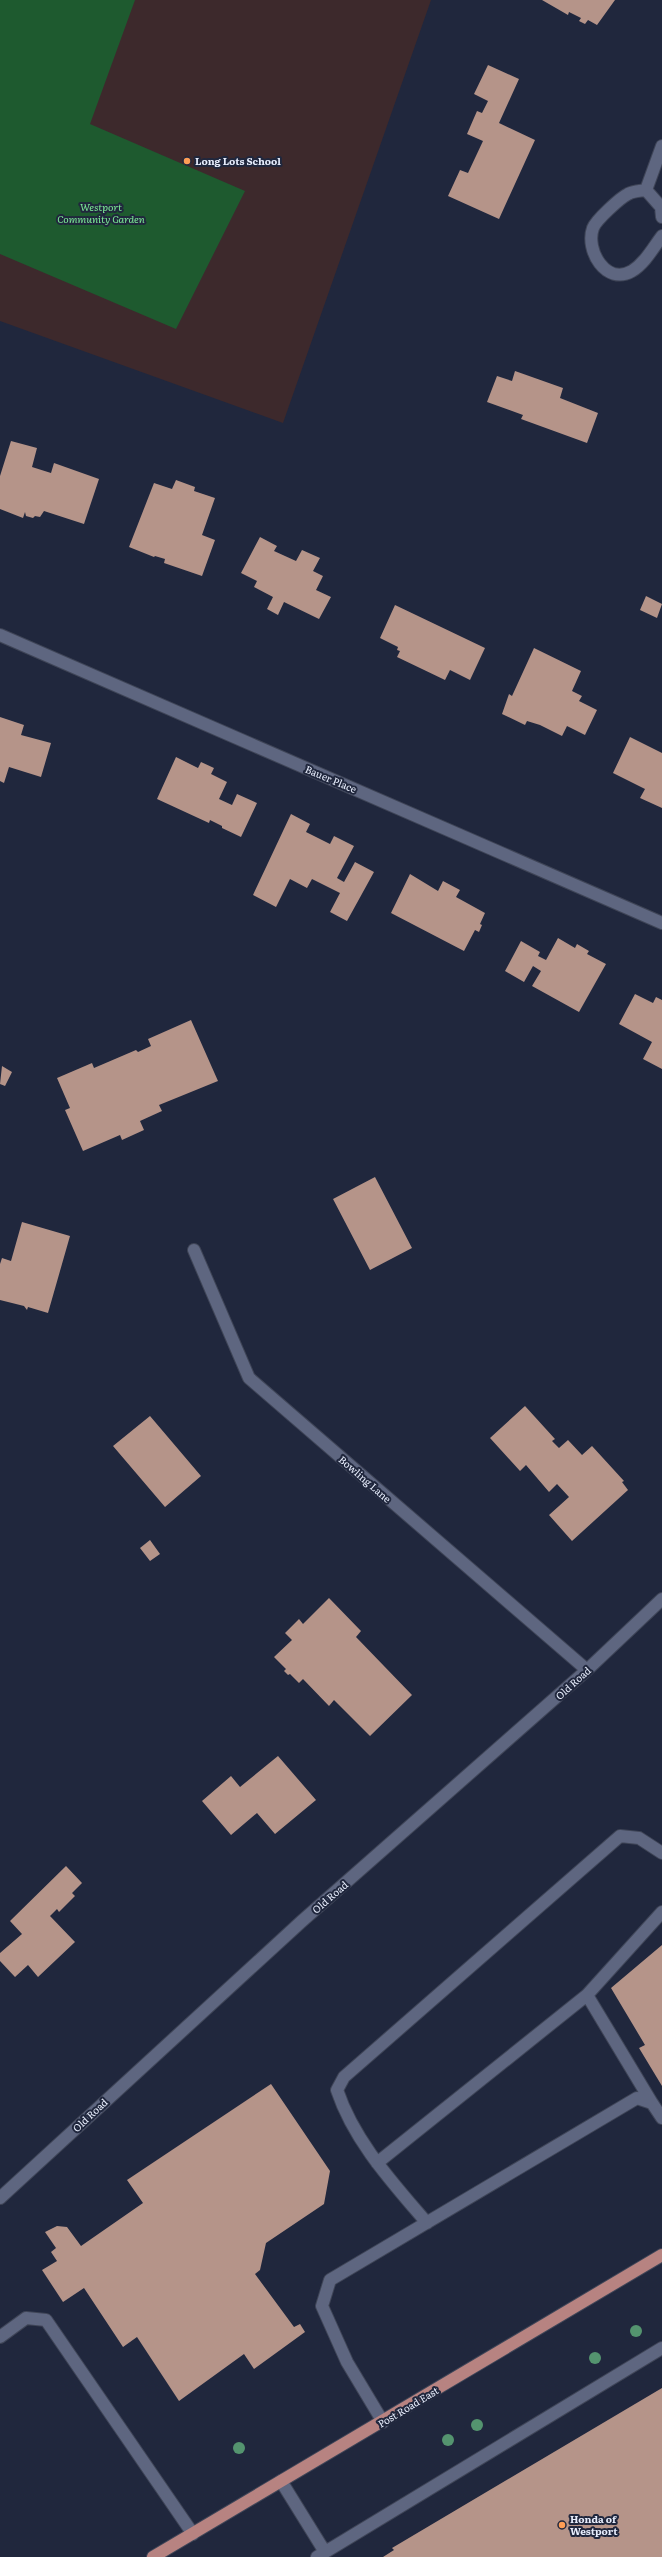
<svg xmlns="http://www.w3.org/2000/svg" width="662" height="2557" font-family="Literata,serif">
	<rect width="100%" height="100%" fill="#20273d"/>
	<path fill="#3d292c" d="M0 0H431L283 423 0 321Z"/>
	<path fill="#1e5a2f" d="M0 0H135L90 124 245 191 176 329 0 254Z"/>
	<path fill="#b59489" d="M542 0H615L597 25 588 20 585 24 579 21 581 18 569 12 568 15Z
		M488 65 519 79 499 123 535 140 499 219 448 196 460 170 468 173 483 141 467 134 477 111 482 113 488 101 474 94Z
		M515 371 563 388 560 398 598 413 587 443 521 419 523 415 487 402 497 376 512 381Z
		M11 441 37 448 32 467 51 473 54 463 99 479 84 524 44 511 40 517 35 516 33 518 26 516 25 512 23 518 0 509V476Z
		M176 480 195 487 194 491 215 498 202 535 215 540 202 576 164 563 165 559 155 556 154 557 129 547 154 483 172 489Z
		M260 537 277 546 274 551 296 561 302 550 320 558 313 571 323 576 316 590 331 597 319 619 284 602 278 615 267 609 273 597 254 587 257 581 241 573Z
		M646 596 662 604 657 618 640 610Z
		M395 605 485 648 470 680 450 670 445 680 397 657 400 651 397 650 398 647 380 638Z
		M534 648 581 671 572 691 582 696 579 701 597 710 585 735 567 726 562 736 540 725 527 721 525 725 502 714 509 694 512 696Z
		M0 717 24 725 21 735 51 743 41 777 9 767 4 783 0 781Z
		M630 737 662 753V808L640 798 645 789 613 773Z
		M176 757 198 768 201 762 214 768 211 774 227 782 219 799 232 805 237 794 257 803 241 837 222 828V826L210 820 209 823 157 799Z
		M291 814 310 824 306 832 330 844 334 836 354 846 337 878 344 882 355 862 374 872 347 921 330 912 340 893 312 879 307 888 290 879 276 907 253 895Z
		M410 874 438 891 443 881 460 890 456 897 485 913 480 924 482 925 479 932 475 930 464 951 391 913Z
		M558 938 575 948 577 944 589 951 587 954 606 964 579 1012 532 986 541 971 533 966 524 982 505 971 521 941 540 952 538 956 546 960Z
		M635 994 653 1003 656 997 662 1000V1069L643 1059 652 1042 619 1024Z
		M191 1020 218 1081 159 1105 162 1111 140 1121 144 1130 122 1140 120 1135 83 1151 65 1110 70 1108 57 1078 92 1063 94 1068 136 1050 138 1052 151 1046 148 1039Z
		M2 1066 12 1072 5 1086 0 1084Z
		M375 1177 412 1248 370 1270 333 1199Z
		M22 1222 70 1236 48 1313 28 1307 27 1310 24 1306 0 1300V1264L2 1258 11 1261Z
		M525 1406 555 1439 552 1441 559 1448 568 1440 582 1455 592 1446 624 1481 622 1482 628 1490 572 1541 549 1515 569 1497 557 1484 549 1492 526 1465 520 1471 490 1438Z
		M150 1416 201 1476 165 1507 113 1446Z
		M150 1540 160 1554 150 1561 140 1548Z
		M329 1598 361 1631 356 1637 412 1695 370 1736 334 1700 329 1706 303 1679 299 1683 290 1674 288 1675 284 1671 286 1669 274 1657 292 1640 285 1633 299 1619 303 1624Z
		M278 1756 316 1800 275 1834 257 1813 231 1835 202 1801 231 1776 240 1787Z
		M66 1866 82 1883 72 1893 75 1896 59 1912 57 1909 50 1916 75 1942 38 1977 28 1965 15 1977 0 1961V1953L22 1934 10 1921Z
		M662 1945V2086L639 2048 645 2045 611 1988Z
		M271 2084 330 2171 324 2204 266 2243 260 2270 255 2274 294 2327 300 2324 305 2332 254 2369 244 2354 179 2401 137 2337 123 2347 84 2288 63 2302 42 2270 57 2261 51 2252 56 2248 45 2232 57 2226 67 2227 81 2246 143 2203 127 2180Z
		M662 2388V2557H383L394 2550 392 2548Z"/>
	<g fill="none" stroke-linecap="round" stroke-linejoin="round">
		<defs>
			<path id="minor" d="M646 190C640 191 633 191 628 194 620 198 596 220 593 228 585 250 606 286 632 271 645 263 653 248 662 236
				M646 190 662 146
				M646 190 661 207 662 217
				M0 635 662 923
				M194 1250 249 1378 587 1670
				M587 1995 662 1912
				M377 2163 587 1995 652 2103
				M0 2198 302 1921 587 1670 662 1599
				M427 2223C392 2182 354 2141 337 2090L344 2077 620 1836 639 1838 662 1853
				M0 2337 26 2318 46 2320 193 2534
				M383 2422 347 2362 322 2306 330 2280 637 2098 652 2103 662 2118
				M281 2481 325 2552
				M317 2557 662 2348"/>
			<path id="major" d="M153 2557 662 2255"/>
		</defs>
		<use href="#minor" stroke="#3f4557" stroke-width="14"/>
		<use href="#major" stroke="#3f4557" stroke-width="14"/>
		<use href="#minor" stroke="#5e6680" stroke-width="12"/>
		<use href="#major" stroke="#b78381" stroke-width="12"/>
	</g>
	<g fill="#54946f">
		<circle cx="636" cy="2331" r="6"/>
		<circle cx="595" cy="2358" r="6"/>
		<circle cx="477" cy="2425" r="6"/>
		<circle cx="448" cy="2440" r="6"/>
		<circle cx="239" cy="2448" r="6"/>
	</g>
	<g fill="#fd9d55" stroke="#20273d" stroke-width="1.5">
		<circle cx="187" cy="161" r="4"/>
		<circle cx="562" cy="2525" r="4"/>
	</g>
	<g text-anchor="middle" stroke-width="4" stroke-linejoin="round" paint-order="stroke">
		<g font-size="10" font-weight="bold" fill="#e8eefd" stroke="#20273d" text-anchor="start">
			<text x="195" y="165">Long Lots School</text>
			<text x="570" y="2523">Honda of<tspan x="570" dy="12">Westport</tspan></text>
		</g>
		<g font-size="10" font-style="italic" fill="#7eed98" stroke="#20273d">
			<text x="101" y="211">Westport<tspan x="101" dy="12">Community Garden</tspan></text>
		</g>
		<g font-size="10" fill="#e8eefd" stroke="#20273d">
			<text transform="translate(331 779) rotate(23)" y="4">Bauer Place</text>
			<text transform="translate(365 1479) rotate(41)" y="4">Bowling Lane</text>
			<text transform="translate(573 1683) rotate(-42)" y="4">Old Road</text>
			<text transform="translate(330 1897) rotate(-41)" y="4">Old Road</text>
			<text transform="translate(90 2115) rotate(-43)" y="4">Old Road</text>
			<text transform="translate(408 2407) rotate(-31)" y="4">Post Road East</text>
		</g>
	</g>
</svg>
